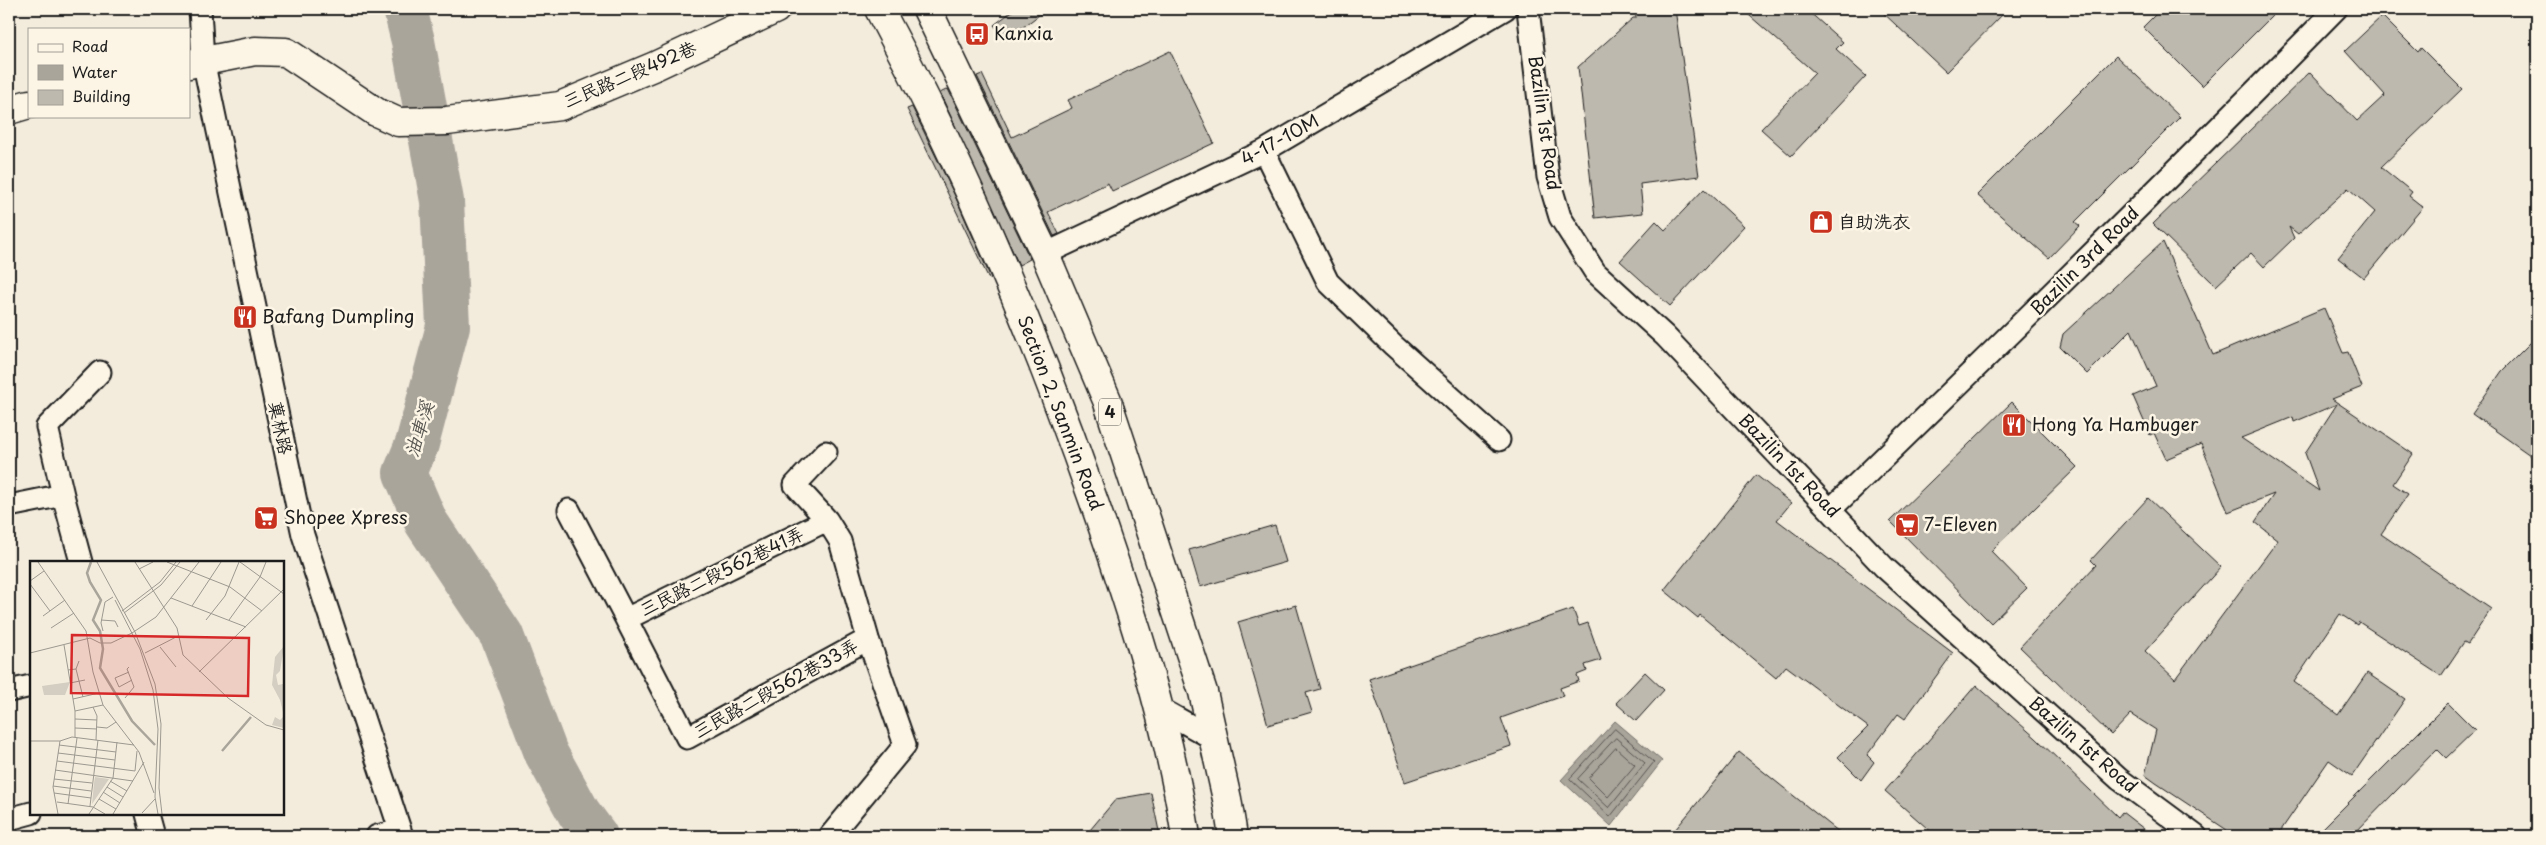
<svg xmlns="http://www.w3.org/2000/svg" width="2546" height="845" font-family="'Playpen Sans','LXGW WenKai TC',sans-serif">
	<rect width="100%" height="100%" fill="#f3ecdd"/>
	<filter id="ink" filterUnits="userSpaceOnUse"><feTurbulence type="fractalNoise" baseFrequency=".02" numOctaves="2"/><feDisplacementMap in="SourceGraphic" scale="10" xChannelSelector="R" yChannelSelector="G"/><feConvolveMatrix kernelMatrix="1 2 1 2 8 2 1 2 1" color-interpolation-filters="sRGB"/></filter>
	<g filter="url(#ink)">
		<path fill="#aaa59b" stroke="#716e68" d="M1615 721 1662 761 1611 826 1561 780Z"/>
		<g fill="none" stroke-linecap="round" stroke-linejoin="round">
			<path stroke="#55534f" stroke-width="1" d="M1615 729 1654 762 1610 817 1570 779Z
				M1616 738 1645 763 1609 808 1578 779Z
				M1616 748 1635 765 1608 797 1589 778Z"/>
			<path stroke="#aaa59b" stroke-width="44" d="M405 9 413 41 442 201 448 326 417 444 405 473 426 522 502 636 546 753 579 813 596 836"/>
		</g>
		<path fill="#beb9ae" stroke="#1c1c1c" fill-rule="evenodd" d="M1015 9H1047L1006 40 994 25Z
			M1635 9H1675L1699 176 1640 184 1643 213 1595 218 1578 67 1633 18H1636Z
			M1742 9H1806L1843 42 1836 49 1866 76 1791 156 1761 129 1815 73Z
			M1879 9H2008L1946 72Z
			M2161 9H2279L2202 86 2143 27Z
			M2382 16 2418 52 2421 48 2462 89 2381 167 2412 192 2409 196 2423 207 2364 278 2338 258 2375 212 2348 188 2298 234 2289 227 2294 238 2264 267 2251 253 2216 286 2153 224 2310 72 2357 121 2385 95 2345 51Z
			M1170 51 1214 143 1112 191 1108 183 1048 212 1059 234 1054 236 977 76 982 74 1012 137 1072 108 1068 100Z
			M2116 56 2180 117 2075 222 2080 226 2049 258 1977 195Z
			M948 89 1030 259 1019 265 940 93Z
			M912 107 955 196 991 278 989 279 907 109Z
			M1704 189 1744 226 1670 306 1620 261 1656 221 1665 230Z
			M2163 242 2213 355 2324 308 2343 353 2348 352 2362 387 2332 399 2413 454 2393 484 2408 494 2381 534 2491 609 2468 644 2464 642 2441 676 2359 622 2357 625 2340 614 2294 682 2338 715 2367 673 2405 699 2352 776 2329 760 2277 836H2236L2156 783 2145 775 2156 730 2131 714 2111 735 2020 647 2096 565 2091 560 2148 498 2221 567 2145 651 2175 679 2278 540 2255 522 2274 494 2228 512 2201 444 2166 459 2154 433 2150 435 2133 396 2156 386 2131 330 2087 374 2060 347 2063 334ZM2337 404 2305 453 2319 491 2241 438 2293 417 2294 422Z
			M2537 336V460L2472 414 2502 371Z
			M2012 402 2077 467 1991 551 2027 588 1991 623 1890 521Z
			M1756 475 1791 503 1777 520 1953 653 1905 719 1898 714 1867 755 1874 762 1861 780 1838 757 1868 727 1786 666 1776 678 1700 615 1698 618 1664 590Z
			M1275 525 1286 562 1200 587 1189 550Z
			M1296 605 1320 689 1306 693 1312 712 1268 725 1238 622Z
			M1573 609 1579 626 1588 623 1601 660 1585 665 1587 671 1577 675 1579 681 1560 688 1563 696 1501 718 1511 746 1405 782 1369 679Z
			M1645 672 1664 690 1636 721 1616 703Z
			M1976 685 2036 738 2118 817 2122 812 2153 836H1936L1885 791Z
			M2448 703 2475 730 2446 758 2437 749 2352 836H2315Z
			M1739 752 1844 836H1670Z
			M1151 793 1160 836H1085L1116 799Z"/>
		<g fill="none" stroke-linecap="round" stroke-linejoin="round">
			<defs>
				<path id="street" d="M200 9 203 60 303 535 402 836
					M1528 9 1548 177 1560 217 1595 272 1665 336 1884 567 2119 779 2196 836
					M1264 151 1328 282 1393 345 1499 440
					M1045 254 1264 151 1505 9
					M826 452 795 485 827 520 840 541 868 639 905 745 830 836
					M63 495 81 562
					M9 506 63 495 47 427 100 372
					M1831 509C2001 344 2170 178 2336 9
					M569 510 626 619
					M827 520 626 619 687 738 868 639
					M9 691 31 686
					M1157 707 1214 739
					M147 814 153 836
					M9 819 31 813
					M377 836 400 830"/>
				<path id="secondary" d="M189 64 255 51 286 52 376 112 398 122 447 121 560 106 655 66 776 9
					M9 110 29 104"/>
				<path id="primary" d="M879 9C964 167 1035 333 1094 502 1132 611 1168 722 1186 836
					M927 9 1045 254 1107 400 1203 692 1227 799 1233 836"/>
			</defs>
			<use href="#street" stroke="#1c1c1c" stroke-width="25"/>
			<use href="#secondary" stroke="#1c1c1c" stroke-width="31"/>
			<use href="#primary" stroke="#1c1c1c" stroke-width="31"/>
			<use href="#street" stroke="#fcf5e5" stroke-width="21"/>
			<use href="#secondary" stroke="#fcf5e5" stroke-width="28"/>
			<use href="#primary" stroke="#fcf5e5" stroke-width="28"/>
		</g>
	</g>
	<defs>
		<symbol id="bus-square" viewBox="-11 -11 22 22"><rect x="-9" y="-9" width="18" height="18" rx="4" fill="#c8321e" stroke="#fcf5e5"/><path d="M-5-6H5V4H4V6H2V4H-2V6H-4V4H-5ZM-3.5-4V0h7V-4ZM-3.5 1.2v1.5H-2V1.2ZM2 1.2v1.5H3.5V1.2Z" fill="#fff"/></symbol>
		<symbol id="shop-square" viewBox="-11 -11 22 22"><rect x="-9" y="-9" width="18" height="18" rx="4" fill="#c8321e" stroke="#fcf5e5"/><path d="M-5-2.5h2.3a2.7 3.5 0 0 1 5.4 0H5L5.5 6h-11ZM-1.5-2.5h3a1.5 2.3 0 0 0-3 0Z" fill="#fff"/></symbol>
		<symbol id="restaurant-square" viewBox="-11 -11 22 22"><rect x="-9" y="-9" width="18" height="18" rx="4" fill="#c8321e" stroke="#fcf5e5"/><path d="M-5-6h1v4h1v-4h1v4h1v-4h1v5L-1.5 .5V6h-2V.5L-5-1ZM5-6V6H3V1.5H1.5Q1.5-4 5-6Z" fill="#fff"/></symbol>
		<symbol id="supermarket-square" viewBox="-11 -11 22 22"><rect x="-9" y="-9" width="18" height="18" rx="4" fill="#c8321e" stroke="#fcf5e5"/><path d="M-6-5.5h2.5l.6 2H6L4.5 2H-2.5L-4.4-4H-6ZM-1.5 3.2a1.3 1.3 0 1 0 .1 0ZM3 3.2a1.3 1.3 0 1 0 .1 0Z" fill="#fff"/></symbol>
	</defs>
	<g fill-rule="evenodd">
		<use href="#bus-square" x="963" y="20" width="28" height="28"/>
		<use href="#shop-square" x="1807" y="208" width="28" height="28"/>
		<use href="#restaurant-square" x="231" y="303" width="28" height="28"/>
		<use href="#restaurant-square" x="2000" y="411" width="28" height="28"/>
		<use href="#supermarket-square" x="252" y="504" width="28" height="28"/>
		<use href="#supermarket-square" x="1893" y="511" width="28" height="28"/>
	</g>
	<g text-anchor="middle" stroke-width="5" stroke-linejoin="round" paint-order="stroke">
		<rect fill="#fcf5e5" stroke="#5f5d58" stroke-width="1" x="1099" y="398.5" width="22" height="27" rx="4"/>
		<g font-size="16" font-weight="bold" fill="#1c1c1c">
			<text x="1110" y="418">4</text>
		</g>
		<g font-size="18" fill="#1c1c1c" stroke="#fcf5e5" text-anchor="start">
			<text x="994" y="40">Kanxia</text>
			<text x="1838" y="228">自助洗衣</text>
			<text x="262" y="323">Bafang Dumpling</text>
			<text x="2032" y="431">Hong Ya Hambuger</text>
			<text x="284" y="524">Shopee Xpress</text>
			<text x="1924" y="531">7-Eleven</text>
		</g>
		<g font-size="18" fill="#1c1c1c" stroke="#fcf5e5">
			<text transform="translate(630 75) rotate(-23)" y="6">三民路二段492巷</text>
			<text transform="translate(1544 123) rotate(82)" y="6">Bazilin 1st Road</text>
			<text transform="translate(1280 140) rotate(-29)" y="6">4-17-10M</text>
			<text transform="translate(2085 261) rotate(-45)" y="6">Bazilin 3rd Road</text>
			<text transform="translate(1060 413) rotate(69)" y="6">Section 2, Sanmin Road</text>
			<text transform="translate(280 428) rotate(78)" y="6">菓林路</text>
			<text transform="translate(1789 466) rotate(46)" y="6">Bazilin 1st Road</text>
			<text transform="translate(722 572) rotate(-26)" y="6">三民路二段562巷41弄</text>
			<text transform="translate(776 689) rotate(-29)" y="6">三民路二段562巷33弄</text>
			<text transform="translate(2083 745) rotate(41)" y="6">Bazilin 1st Road</text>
		</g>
		<g font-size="19" font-style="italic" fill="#55534f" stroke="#fcf5e5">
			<text transform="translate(419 429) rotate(-73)" y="7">油車溪</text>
		</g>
	</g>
	<g transform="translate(30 561)">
		<rect width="254" height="254" fill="#f3ecdd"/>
		<path d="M254 85 250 110 246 114 248 124 253 123V129L254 132V167L242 164 245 156 250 159 254 155 250 139 242 124 245 96ZM40 121 35 134H14L12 125ZM65 216 79 218 62 243 64 222Z" fill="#d3cec1"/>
		<path fill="none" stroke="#aaa59b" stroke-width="2.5" d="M61 1 57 12 60 21 71 39 63 59 70 70 73 88 70 107 102 160 125 184M192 190 221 156"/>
		<path fill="none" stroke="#9d9990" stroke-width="1" d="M8 1 56 70 63 111 73 144 109 191 124 232M67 1 105 71 125 123 131 163 129 227 132 253M105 1 147 67 153 94 198 137 236 164 254 169M137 1 200 26 232 50M210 1 254 33M109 8 123 1M0 20 14 10M0 23 20 50M141 37 216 66M85 39 110 88 123 129 128 168 125 236 128 253M162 45 191 1M92 50 130 21 146 1M94 52 131 24 150 1M13 55 35 39M71 59 85 60 88 66M176 59 195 35 209 1M199 59 230 16 236 1M21 67 44 52M73 70 71 62 75 41 83 36M34 84 45 150V176M130 86 146 106M0 92 60 77 70 82H81L102 72 126 56 169 1M115 92 148 75M46 108 53 136M38 109 46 108 49 100M99 111 85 117 89 126 102 119M169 111 254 28M40 122 55 119M95 137 104 126 97 108 99 106M43 138 69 132M63 146 67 155 66 179M45 150 73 144M45 158 67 159M67 166 77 167 86 161M45 167 67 168M0 180H30L42 176 104 184M29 184 86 191M28 192 85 199M27 200 105 210M25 209 103 220M105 210 107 190M24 218 62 222M80 220 97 230M23 225 61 230M77 226 93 236M73 231 90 242M24 232 61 237M69 238 86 248M27 241 63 246 75 253M38 243 47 177M60 245 68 179M112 252 125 238M28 253 23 226 30 180M59 253 83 217 87 181M83 253 114 201"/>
		<path fill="#d62828" fill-opacity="0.15" stroke="#d62828" stroke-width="2.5" d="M42 74 219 77 218 135 41 132Z"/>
		<rect width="254" height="254" fill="none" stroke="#1c1c1c" stroke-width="2.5"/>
	</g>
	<rect width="2546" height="845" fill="none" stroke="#fcf5e5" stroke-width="30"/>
	<rect x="15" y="15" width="2516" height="815" fill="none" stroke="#1c1c1c" stroke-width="2" filter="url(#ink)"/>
	<rect x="28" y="28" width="162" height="90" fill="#fcf5e5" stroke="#a29e95"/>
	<rect x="38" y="44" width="25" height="8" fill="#fcf5e5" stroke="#a29e95"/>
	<text x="72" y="52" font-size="15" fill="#1c1c1c">Road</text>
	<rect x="38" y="65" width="25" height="15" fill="#aaa59b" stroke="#a29e95"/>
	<text x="72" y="78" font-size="15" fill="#1c1c1c">Water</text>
	<rect x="38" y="90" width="25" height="15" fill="#beb9ae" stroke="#a29e95"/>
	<text x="72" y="102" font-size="15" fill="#1c1c1c">Building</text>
</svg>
